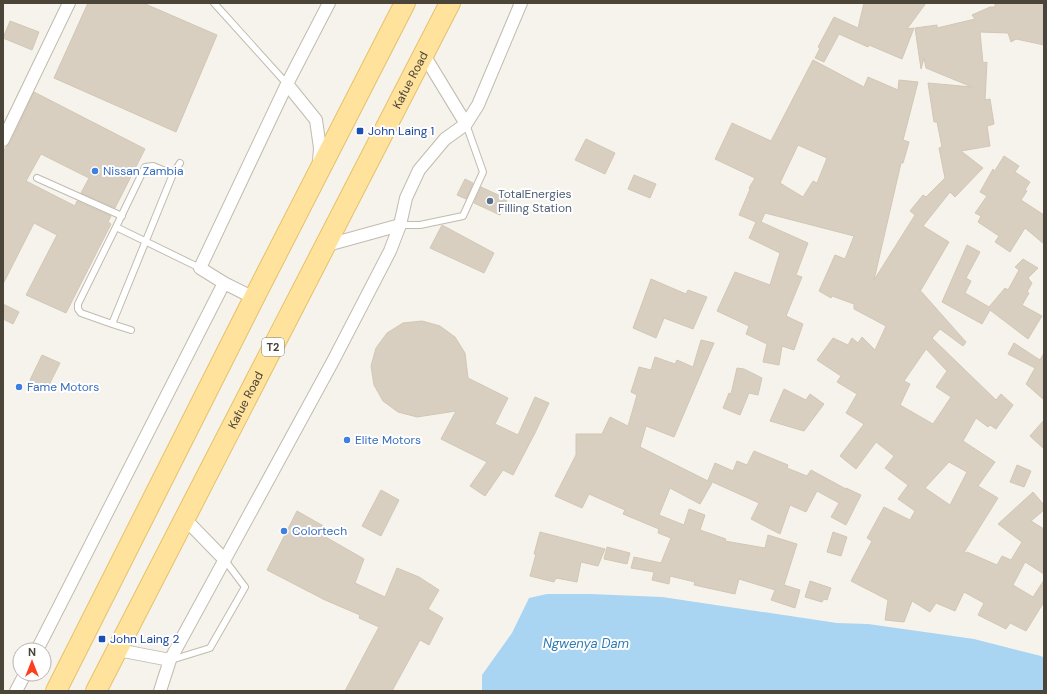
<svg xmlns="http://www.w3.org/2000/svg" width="1047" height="694" font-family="'DM Sans',sans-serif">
	<rect width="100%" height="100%" fill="#f6f3ec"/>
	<path fill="#a9d4f2" d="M547 594H590L662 597 837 623 868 624 974 639 1041 656 1044 658V691H482V675L512 633 529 598Z"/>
	<path fill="#d8cfc1" stroke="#d3c7b4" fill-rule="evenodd" d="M88 3H143L217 35 176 132 54 78Z
		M864 3H926L907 29 914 28 902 59 869 45 868 47 839 34 824 62 815 58 820 48 818 47 834 17 858 28Z
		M995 3H1044V45L1016 39 1011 42 1008 33 980 32 983 63 987 62 985 100 990 99 994 124 987 126 990 146 961 151 983 168 955 197 950 192 923 226 949 242 921 290 919 289 966 342 963 346 940 329 932 338 996 400 1001 394 1013 405 996 429 990 425 988 427 976 418 963 441 995 462 978 486 998 498 963 554 967 552 997 565 1002 556 1011 560 1022 542 998 524 1033 492 1044 505V510L1031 521 1044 529V574L1025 562 1013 585 1033 597 1044 580V602L1026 631 1010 623 1006 629 978 615 984 603 964 592 955 611 936 603 930 612 912 601 904 622 885 620 888 600 851 581 872 541 867 538 884 507 910 520 915 511 898 499 908 485 885 468 894 456 876 442 856 469 840 456 864 424 846 413 857 394 837 382 841 376 817 360 833 338 848 345 852 338 858 343 862 337 875 350 886 326 854 309V304L832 296 831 298 819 291 835 255 845 259 854 236 765 213 761 222 808 243 796 275 802 277 786 316 803 324 794 350 782 346 779 365 763 362 767 344 746 334 749 326 717 311 735 272 770 285 780 253 749 238 756 222 739 215 750 189 749 188 755 178 715 159 732 123 771 141 813 60 864 87 868 77 898 90 899 80 918 82 903 140 909 142 903 163H901L874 280 915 215 910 211 923 195 926 197 945 178 939 148 942 147 937 122H934L928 83 972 87 926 68 924 58 921 69 915 28 937 25V28L975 19 972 15 990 7H995ZM798 145 827 158 817 183 813 181 803 197 780 183ZM926 349 947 371 936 387 951 397 933 424 900 405 910 384 904 381ZM949 462 967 472 950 505 925 488Z
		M10 21 39 32 32 50 3 38Z
		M34 92 145 149 115 208 81 193 89 178 41 154 26 181 75 206 77 201 111 216 108 222 111 224 66 313 26 295 57 235 34 223 3 284V152L6 147 10 143Z
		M586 139 615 153 605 174 575 160Z
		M1004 156 1019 166 1015 172 1030 182 1025 190 1027 191 1021 200 1044 215V244L1025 228 1010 252 995 242 999 236 978 222 981 216 975 213 987 196 980 192 993 169 994 172Z
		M634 175 656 184 650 198 628 189Z
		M465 179 473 183 466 199 457 195Z
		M481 187 507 199 500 215 474 203Z
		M442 225 494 253 484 273 430 248Z
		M967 245 980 252 966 278 971 281 965 293 989 307 1005 288 1008 290 1019 270 1015 267 1023 259 1038 268 1028 278 1032 283 1027 292 1029 293 1022 305 1042 316 1028 339 990 310 982 324 942 302Z
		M651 279 686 294 688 290 707 297 693 329 664 318 656 338 633 328Z
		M3 304 19 312 13 324 3 319Z
		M422 321 440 326 455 337 465 353 468 378 508 398 495 424 518 435 535 397 549 403 535 433 513 475 503 470 485 496 470 486 487 462 441 439 456 411 417 417 398 412 383 401 374 385 371 366 376 348 387 333 403 323Z
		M701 340 714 343 674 437 646 426 640 447 712 483 700 504 670 488 659 515 684 525 689 509 705 515 700 530 726 539 725 541 765 548 768 535 797 544 784 585 800 590 795 608 771 600 775 590 739 579 735 594 694 585 695 582 670 576 669 584 652 580 654 572 631 568 634 557 661 563 671 538 658 533 659 529 623 514 625 510 589 494 582 508 555 496 576 455V434H602L610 417 628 426 637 395 631 392 639 367 651 370 655 357 675 364 677 360 693 367Z
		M1014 343 1040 360 1044 353V400L1026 384 1035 368 1008 354Z
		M42 355 60 363 47 389 30 380Z
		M737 368 744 369 762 378 758 395 749 393 740 415 723 408 729 393 731 394Z
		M784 389 806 400 810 394 824 404 804 431 770 421Z
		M1044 420V449L1030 436Z
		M754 451 788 465 787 468 807 476 811 470 846 489V488L861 495 846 525 831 517 839 503 817 491 806 512 790 505 780 534 751 519 759 503 708 480 715 463 733 471 737 461 747 465Z
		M1017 465 1031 471 1024 487 1010 482Z
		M381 490 399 500 381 536 362 526Z
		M297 511 327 528 324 536 364 559 355 583 385 597 397 568 419 577 439 590 428 609 443 618 429 645 420 640 392 691H345L379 627 359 618 360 615 325 600 267 570Z
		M540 532 605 549 598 566 581 562 577 582 556 578 554 582 530 576 536 554H534Z
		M833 532 847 537 841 556 827 552Z
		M607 547 630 553 627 564 604 559Z
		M810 581 831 588 827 600 824 599 822 602 805 597Z"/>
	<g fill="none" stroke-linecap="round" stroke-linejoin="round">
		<defs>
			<path id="service" d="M214 3 287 84
				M180 163 173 174 153 166 145 167 116 227 200 268
				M37 178 122 216
				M400 225H420L463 216 483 172 466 124
				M116 227 78 304V309L81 313 112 324 131 330
				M112 324 173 174
				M171 660 210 648 245 587 224 559"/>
			<path id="minor" d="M424 55 466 124
				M3 140 69 3
				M319 162 320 148 316 120 287 84 329 3
				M324 246 400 225
				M224 283 200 268 287 84
				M185 519 224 559
				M37 650 224 283 254 298
				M118 650 170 660
				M16 691 25 674
				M160 691 170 660 333 361 390 251 400 225 406 198 419 170 445 139 466 124 478 105 521 3"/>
			<g id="primary">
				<path d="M56 691 254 298 405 3"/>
				<path id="s1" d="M96 691 450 3"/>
			</g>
		</defs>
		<use href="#service" stroke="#c2bbae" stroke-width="8"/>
		<use href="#minor" stroke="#c2bbae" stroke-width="14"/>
		<use href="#primary" stroke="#e6c16a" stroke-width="22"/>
		<use href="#service" stroke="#fff" stroke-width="6"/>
		<use href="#minor" stroke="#fff" stroke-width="12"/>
		<use href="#primary" stroke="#ffe39c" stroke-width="20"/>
	</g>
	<g fill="#1a4fb4" stroke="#fff" stroke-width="1.5">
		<rect x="356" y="127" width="8" height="8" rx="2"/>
		<rect x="98" y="635" width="8" height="8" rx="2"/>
	</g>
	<g fill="#3f7fe0" stroke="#fff" stroke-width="1.5">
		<circle cx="95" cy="171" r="4"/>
		<circle cx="19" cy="387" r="4"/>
		<circle cx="347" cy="440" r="4"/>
		<circle cx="284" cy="531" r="4"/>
	</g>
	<circle fill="#5c6f8a" stroke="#fff" stroke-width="1.5" cx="490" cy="201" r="4"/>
	<g text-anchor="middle" stroke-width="4" stroke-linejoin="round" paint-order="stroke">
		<rect fill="#fff" stroke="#817c74" stroke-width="1" x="262" y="338" width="22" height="18" rx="3"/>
		<g font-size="11" font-weight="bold" fill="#4b4439">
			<text x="273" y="351">T2</text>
		</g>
		<g font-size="12" fill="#4b4439" stroke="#fff">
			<text dy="4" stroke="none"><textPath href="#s1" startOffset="687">Kafue Road</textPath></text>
			<text dy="4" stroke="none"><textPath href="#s1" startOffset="327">Kafue Road</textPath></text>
		</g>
		<g font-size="12" fill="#164399" stroke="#fff" text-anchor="start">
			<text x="368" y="135">John Laing 1</text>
			<text x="110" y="643">John Laing 2</text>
		</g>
		<g font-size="12" fill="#366cbe" stroke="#fff" text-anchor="start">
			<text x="103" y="175">Nissan Zambia</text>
			<text x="27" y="391">Fame Motors</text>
			<text x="355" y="444">Elite Motors</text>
			<text x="292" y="535">Colortech</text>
		</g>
		<g font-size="12" fill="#4e5e75" stroke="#fff" text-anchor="start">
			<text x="498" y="198">TotalEnergies<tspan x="498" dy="14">Filling Station</tspan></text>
		</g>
		<g font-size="13" font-style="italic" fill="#2e7ab2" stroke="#fff">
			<text x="586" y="648">Ngwenya Dam</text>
		</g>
	</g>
	<rect width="1047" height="694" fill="none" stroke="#4b4439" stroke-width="8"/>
	<g transform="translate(32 662)"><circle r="19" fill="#ffffff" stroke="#b7b4b0"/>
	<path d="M0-3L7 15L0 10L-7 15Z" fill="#fc3f1d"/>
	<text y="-6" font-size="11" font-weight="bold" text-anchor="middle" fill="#4b4439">N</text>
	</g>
</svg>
